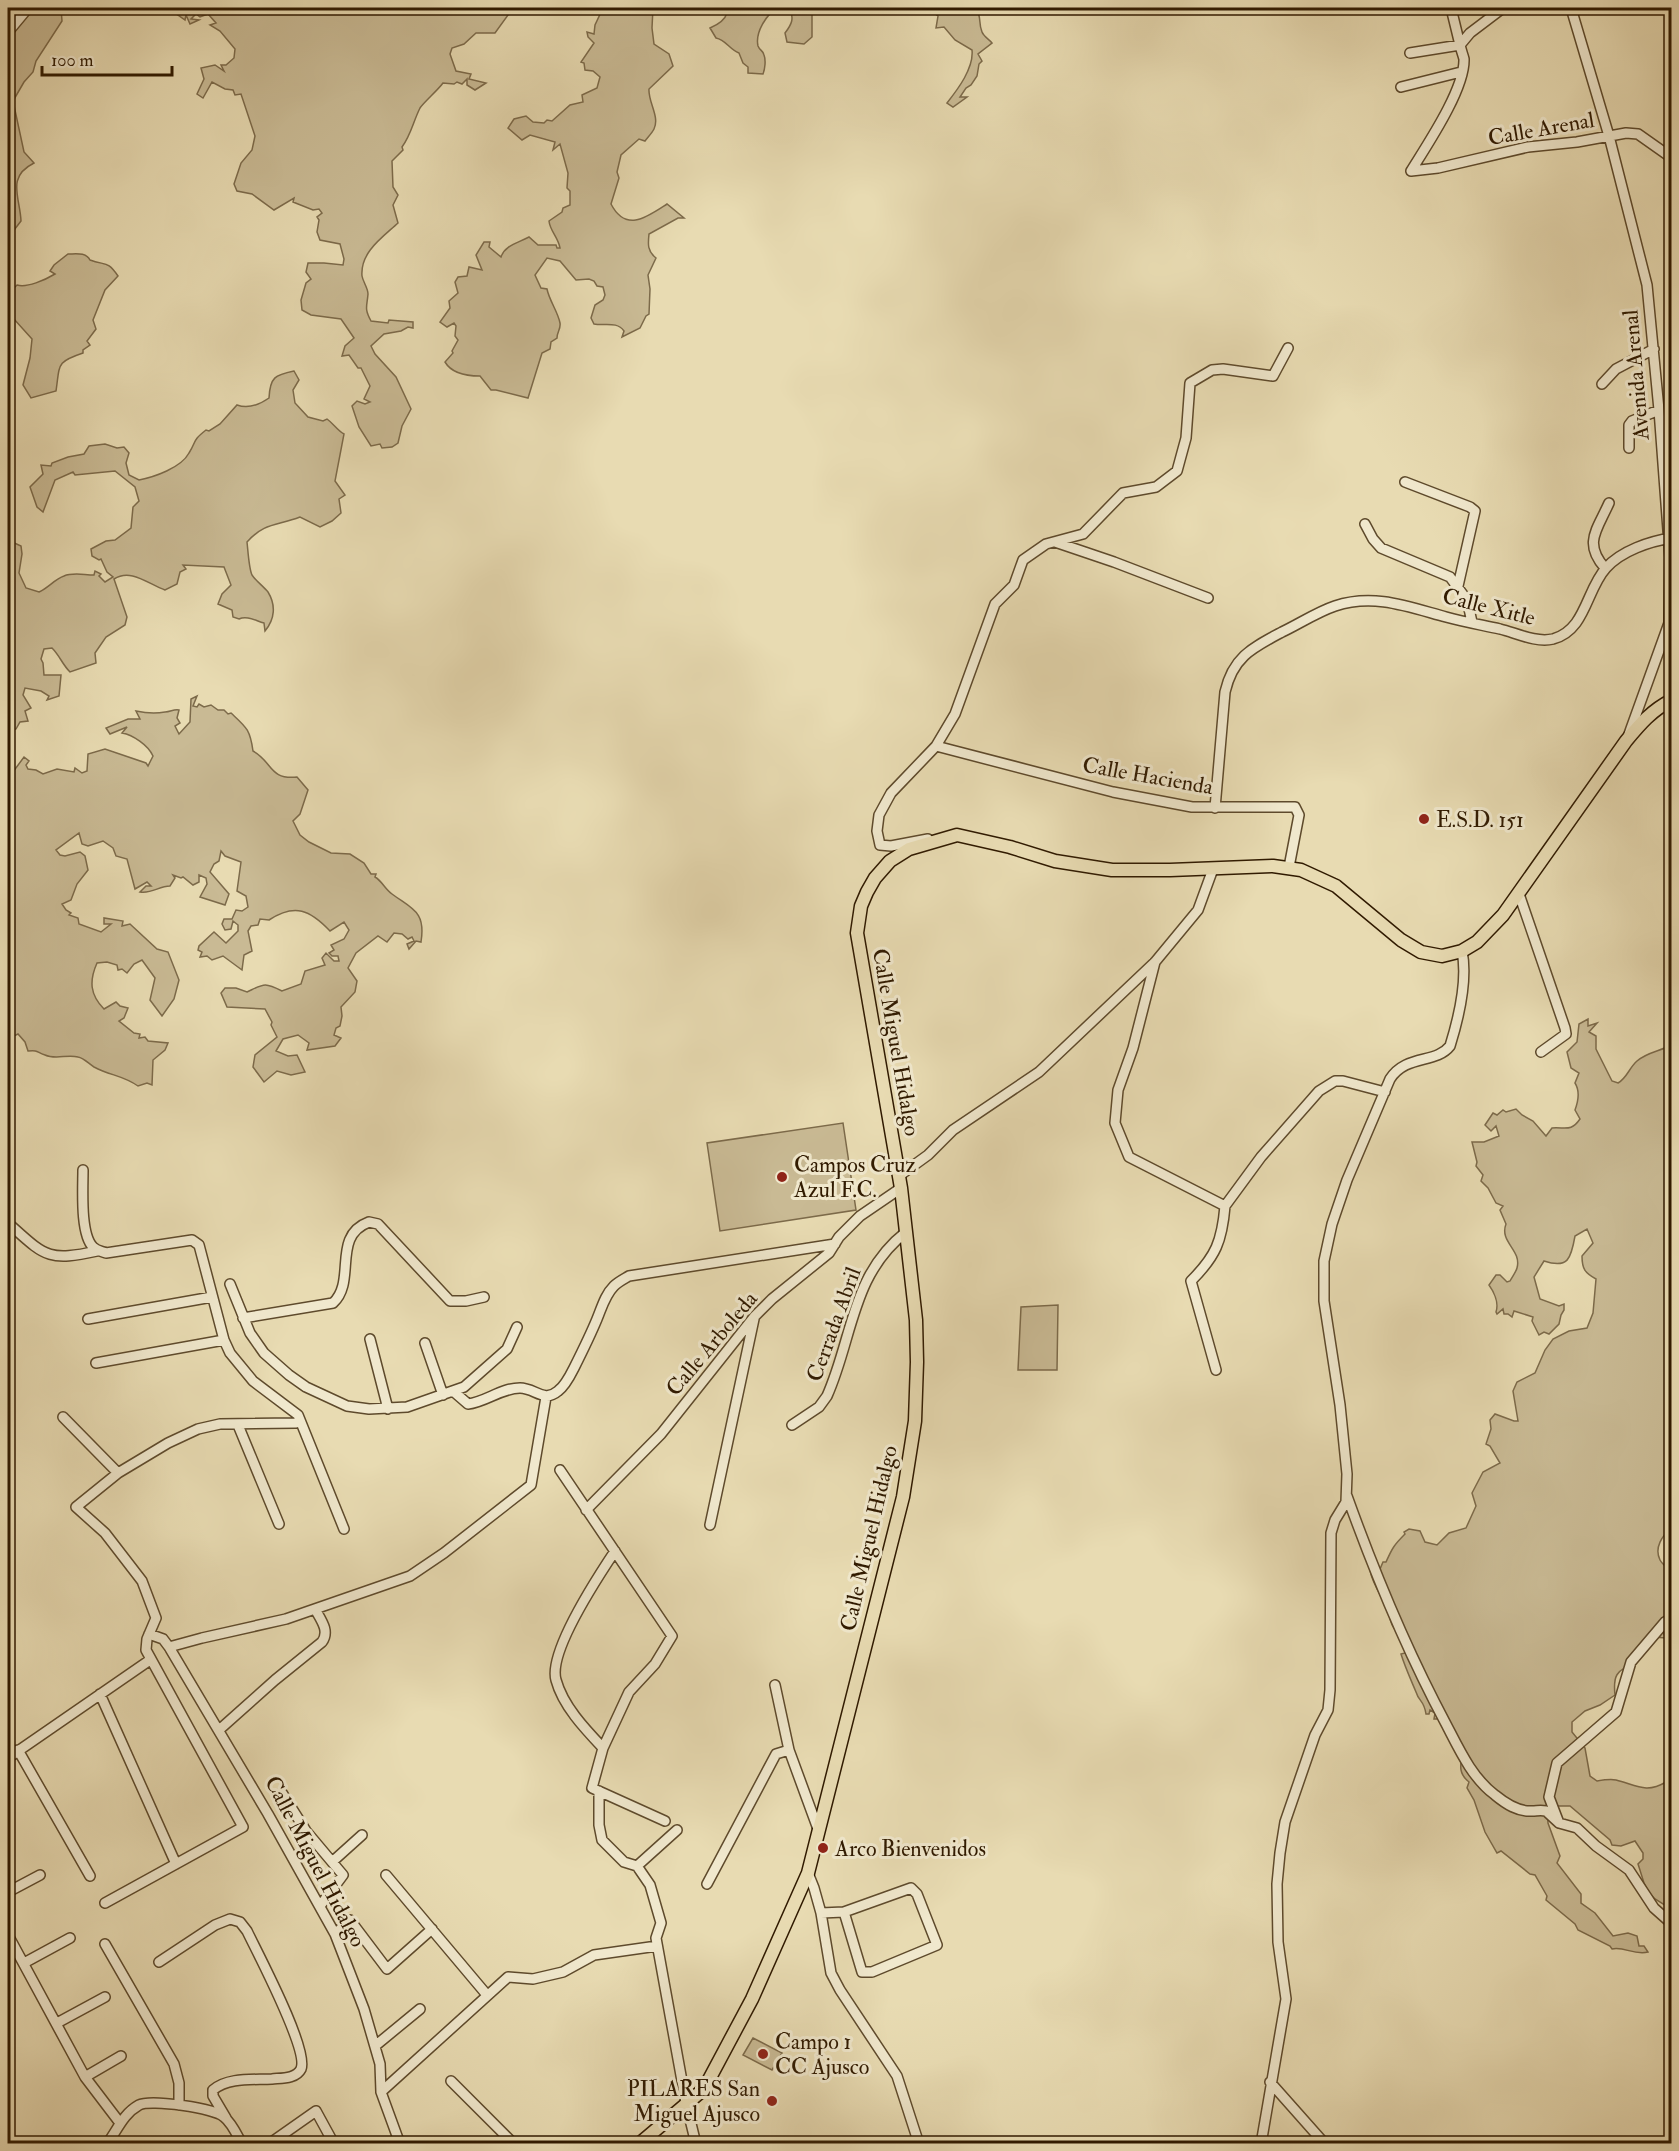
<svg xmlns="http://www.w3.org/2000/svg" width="1679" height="2151" font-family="'IM FELL Double Pica',serif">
	<rect width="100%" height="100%" fill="#e8dbb2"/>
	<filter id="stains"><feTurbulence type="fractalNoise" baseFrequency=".00333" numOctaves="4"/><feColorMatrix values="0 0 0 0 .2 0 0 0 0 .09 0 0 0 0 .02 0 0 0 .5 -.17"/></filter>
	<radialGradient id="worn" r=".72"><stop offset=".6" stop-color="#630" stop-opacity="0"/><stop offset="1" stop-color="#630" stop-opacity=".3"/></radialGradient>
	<path fill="#c9ba94" stroke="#7c6a4a" stroke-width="1.5" d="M8 8H61L62 21 36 61 33 72 24 82 13 101 24 152 34 163C6 177 20 197 21 221L8 238Z
		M182 8H513L495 33H476L464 44 452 48 450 54 456 71 471 74 469 79 486 83 475 90 467 85V79L462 84 457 82 454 84 443 83C438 90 423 103 420 108 413 122 411 135 402 147L403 150 392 161 393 187 398 195 393 205 398 223C383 237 360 252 362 276 363 282 368 288 368 294 367 307 364 308 371 321L388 323 389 320 413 322V328L408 327 401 331 384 334 371 346 375 354 396 377 411 409 402 426 398 443 392 447 382 448 380 444 371 446 359 427 352 406 357 401 365 404 370 402 364 399 370 386 361 368H358L349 355 342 356 345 346 354 338 341 319 311 315 302 310 301 300 306 283 311 279 306 272 308 263H324L343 265 344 259 340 244 320 240 317 232 319 220 317 217 322 213 319 209 313 210 293 202 294 198 274 210 252 194 237 191 234 184 241 163 252 150 255 136 241 94 235 95 233 90 225 89 212 82 203 98 197 94 204 79 201 68 215 65 224 71 221 65H226L234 58 235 49 220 31 210 25 216 23 208 14 200 17 196 14 191 19 199 20 190 24 186 15 185 20 178 15 184 12V8Z
		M603 8H653L652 28 654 44 669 54 673 66 649 89C648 102 660 117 654 129 652 133 648 137 645 141L639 139 621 155 617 172 619 178 611 204C626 233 647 217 667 204L684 218H678L649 234C648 244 647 251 656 258L648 275 650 289 649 314 646 316 640 328 622 337 624 331C617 321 605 326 594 324L591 318 595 305 603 300 605 295 603 287 597 286 594 281 589 279 576 280 560 261 547 258 535 275 541 288 547 289C549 300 558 312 560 323 561 329 557 332 557 338L551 342 550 349 542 353 528 398 496 390H491L480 376C467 376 452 374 445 362L453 353 452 351 458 340 455 336 456 326 454 323 447 327 440 322 450 308 449 301 458 293 455 282 458 277 467 276 469 267 482 270 476 255 484 242H490L489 247 501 257C505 245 518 243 529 237L538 245H556L557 248H560C558 237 550 231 549 221L562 212 563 208 570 205V191L567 188 568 173 560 144 553 150 555 142 530 135 522 140 508 128 514 119 526 116 533 122 544 123 547 120 552 121 570 105 583 102 582 95 597 88 600 77 593 71 585 70 584 63 581 62 594 43 588 37 587 32 594 34 595 25Z
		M716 8H778C766 14 755 33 758 46 760 51 763 50 764 55 766 60 765 69 763 74L748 73V67L743 63 739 53C729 49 726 40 716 38L710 28C717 25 725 20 727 13L719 14Z
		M790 8H823L812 14V37L804 44 787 42 785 33C792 24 794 19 790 8Z
		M927 8H976C982 18 978 22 982 32 984 37 989 39 992 43L978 54 982 61 979 64 977 76 971 85 966 88 960 97H967L953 107 947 103C958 89 974 68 972 50L955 40 944 27 936 28 938 16Z
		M68 254C76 254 86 252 90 260 106 266 107 260 118 276L105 290 93 320 96 329 87 341 90 345 83 350V353C56 362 60 364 56 391L31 398 23 385 30 358 32 339 14 319 8 316 9 323 8 325V290L11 291 17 285C27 288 45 280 55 274L50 271 54 265Z
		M294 371 299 380 293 390 295 403 308 417 323 421 327 419C334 424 337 430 344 434L335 481 345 495 339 499 341 513 332 521 320 527 300 517C277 526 265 522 247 542 248 551 249 569 252 575 256 581 263 586 268 592 276 605 275 619 265 631L264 623C256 621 247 615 239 619L233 617 232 610 218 604 222 594 231 585 224 567 183 565 186 569 180 572 177 584 165 590C148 584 131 568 114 579L127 617 125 625 106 637 95 653 96 663 70 672C62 664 60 656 52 648L44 649 41 659 43 663 44 675H61L59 696 47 700 49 696 41 691 25 688 23 695 31 708 25 711 28 721 20 722 16 729 8 732V719L11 717 8 716V540L21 546 22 554 19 573 26 588 39 592C48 588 55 579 64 576 73 572 84 575 94 575L95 571 101 574 99 576 105 582 113 577 107 572 101 559 99 560 92 556 91 549 106 541 115 540 131 528 133 507 139 501 135 487 115 471 75 475 73 472 55 480 43 512 37 507 30 487 43 474 41 465 51 466 52 463 68 457 84 454 89 446 105 444 117 448 124 447 129 453 126 463 129 475 139 480C154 477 181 468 189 453 197 440 192 441 206 430L209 431 220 424 237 405C248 409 259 405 269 398 270 377 275 375 294 371Z
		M197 696 193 706 197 707 199 704 204 707 211 705 218 710H224L228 714 231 713C246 727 250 729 253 751 273 762 269 780 297 777L308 790 300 814 293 821 300 835 309 842 331 853 350 854 364 863 371 874H376L375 877C382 881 385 889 392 894 412 909 426 911 421 942L416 941 409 949 407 944 414 941 412 937 408 939 402 934 394 933 387 942 378 936 356 953 348 968 357 981 355 992 341 1007 342 1016 340 1026 336 1028 334 1035 341 1038 335 1046 307 1050 309 1043 298 1035 283 1039 276 1051 288 1056 297 1055 305 1072 291 1075 277 1071 264 1082 253 1067 255 1055 277 1037 271 1025 272 1022 265 1009 227 1007 221 993 225 988H236L247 992C264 984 264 982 282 991L301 984 305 971 325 965 322 958 326 953 334 961H339L338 956H332L329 953 334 950 331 945 344 939 349 930 344 922 330 931C310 910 295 903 269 920L260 919 258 925 251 926 248 931 252 951 244 955 242 970 223 956 212 960 207 956 200 957 202 952 198 950 199 946 214 932 226 943 238 931V925L233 921 231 929 225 930 222 924 224 919H232L236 910 242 911 248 907 246 896 237 891 241 862 225 856 221 851 219 861 214 864 210 872 229 894 225 905 200 897 207 884 206 878 199 875V882L193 885 183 877 181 878 173 875 175 878 170 886C159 886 152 894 140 892L146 886H151L147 882 135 889 127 859 116 856 113 848 103 841 88 846 82 844 79 833 56 850 60 855 65 856 80 852 85 856 88 870 77 884 71 900 62 904 66 910 71 913 69 915 78 918 79 924 101 932 111 924H104V918L123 921 122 926 130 924 157 949 168 952 179 980 174 999 162 1016 150 1000 155 978 142 960 134 964 127 973 122 969 118 970 117 965 107 962 97 963C89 981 90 995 104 1009L116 1002 120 1006 128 1008 124 1018 119 1021 134 1033 140 1034 139 1038 145 1037 148 1041 168 1043 165 1050 153 1060 152 1085 147 1083 138 1086C122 1075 111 1076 94 1067 89 1064 84 1058 78 1057 67 1054 56 1060 45 1055 36 1052 39 1050 28 1051L25 1042 18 1034 14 1036 8 1034V786L11 783 10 776 24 757 29 761 26 765 28 769 36 770 43 774 57 769 74 772 75 768 82 773 87 771 88 754 105 749 146 763 148 766 153 756C148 745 133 735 122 733L127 727 110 734 106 728 128 719H140L136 711C145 713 155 714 165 712 171 712 173 709 179 710L177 718 180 723 175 726 179 734 190 722 191 699Z
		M1588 1019V1026L1597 1023 1589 1032 1596 1036V1049L1612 1081 1618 1083C1627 1078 1629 1068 1637 1061 1647 1052 1661 1051 1671 1045V1079L1670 1081 1672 1085V1528C1662 1535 1654 1548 1660 1560 1662 1564 1668 1568 1671 1572V1614L1662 1618 1667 1626 1664 1634 1666 1638 1652 1637 1634 1665C1616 1669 1613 1677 1615 1695L1600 1705 1585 1711 1572 1722V1732L1585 1748 1590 1776 1597 1781C1603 1780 1611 1779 1616 1780 1636 1785 1646 1794 1666 1782L1671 1766V1909L1655 1899 1649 1893 1644 1883 1638 1864 1643 1859V1853L1635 1841 1621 1846 1612 1845 1610 1840 1570 1806H1558L1554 1803 1547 1805 1548 1823 1560 1856 1557 1863 1581 1894V1903L1595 1913 1613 1936 1628 1933 1637 1936 1639 1946H1644L1648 1952C1635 1956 1624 1946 1612 1949L1610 1946 1578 1930 1575 1924 1546 1900 1547 1896 1535 1875 1530 1874 1501 1851 1497 1853 1485 1832 1474 1800 1467 1788 1469 1782C1459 1774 1460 1767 1462 1754L1439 1719H1434L1435 1713 1430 1710 1429 1714H1426C1424 1700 1419 1702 1416 1692 1411 1680 1405 1667 1401 1654L1409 1652C1405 1633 1404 1641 1394 1628 1389 1622 1390 1612 1386 1605 1380 1594 1372 1583 1370 1570L1380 1569 1383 1562H1386C1392 1549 1393 1546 1405 1534L1404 1532 1409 1529 1420 1531 1425 1542 1437 1545 1449 1533 1466 1528 1476 1506 1472 1493 1483 1472 1500 1463 1490 1446 1486 1444 1491 1429 1490 1420 1495 1414 1514 1421H1518L1513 1391 1517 1382 1535 1373 1545 1350 1553 1339 1569 1331 1587 1328 1593 1313 1596 1279C1585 1273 1582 1269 1582 1256L1593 1243 1587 1229 1575 1236C1571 1259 1568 1269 1544 1261L1534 1277 1540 1299 1559 1306 1564 1304V1310L1561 1315 1559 1324 1549 1334 1544 1332 1539 1335 1532 1321 1533 1317 1514 1311 1512 1317 1508 1314H1504L1503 1309 1497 1314 1496 1312C1499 1303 1494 1292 1489 1285L1496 1275H1500L1507 1282 1510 1281C1512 1277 1516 1272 1517 1268 1522 1250 1499 1242 1506 1224L1500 1210 1503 1206 1496 1203 1488 1188 1481 1181 1483 1175 1476 1166 1477 1162 1472 1142H1484L1499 1136 1496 1126 1491 1131 1485 1125 1493 1113 1497 1115 1503 1110 1506 1112 1516 1109 1522 1115 1533 1121 1546 1136 1552 1128C1566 1127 1571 1132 1580 1119L1575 1110C1578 1102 1580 1091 1575 1083L1579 1073 1571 1068 1567 1052 1577 1042 1579 1024Z
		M843 1123 856 1210 720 1231 707 1143Z
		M1058 1305 1057 1370H1018L1021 1307Z
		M753 2038 782 2053 772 2070 743 2055Z"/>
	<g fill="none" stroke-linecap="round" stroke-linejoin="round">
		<defs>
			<path id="minor" d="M1571 8 1609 136 1647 285 1659 410 1670 557 1669 623 1629 734
				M8 32 28 8
				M1410 53 1460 45 1451 8
				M1401 87 1461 72
				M1411 171 1438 168 1528 147 1577 142 1626 133 1638 134 1672 158
				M1411 171C1427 145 1465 89 1464 59 1463 55 1461 50 1460 45L1470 33 1503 8
				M1602 384 1616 369 1654 349
				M1629 448V425L1632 421 1659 410
				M1405 482 1470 507 1475 511 1458 586
				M1365 524 1373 539 1381 548 1450 577 1467 600 1472 622
				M1055 542 1114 562 1208 598
				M1605 568C1583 543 1597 530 1609 503
				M936 746 1113 792 1192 807H1295L1299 815 1289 867
				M1215 808 1225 692C1233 657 1252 648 1282 632 1299 624 1317 612 1335 606 1374 593 1409 607 1446 617 1464 622 1482 625 1500 629 1516 633 1536 643 1553 639 1586 630 1586 590 1606 568 1621 551 1650 541 1672 538
				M928 839 891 846 880 845 877 831 879 815 891 793 936 746 955 714 995 604 1014 585 1023 560 1046 544 1083 534 1123 493 1156 487 1177 471 1186 438 1190 383 1212 370 1223 369 1273 376 1288 348
				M1519 894 1565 1028 1566 1034 1541 1052
				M1155 962 1133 1048 1118 1090 1115 1123 1129 1157 1225 1206C1222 1241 1216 1256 1191 1281L1216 1370
				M83 1170C83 1189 80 1234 93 1247 97 1251 101 1251 106 1253L192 1240 199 1245 224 1340 230 1353 253 1381 298 1415 344 1529
				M899 1176 928 1155 953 1130 1039 1072 1155 962 1198 910 1213 869
				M1225 1206 1261 1157 1319 1091 1335 1081H1343L1385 1092
				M8 1223C45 1256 47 1262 97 1251
				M230 1284 250 1333 264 1353 289 1375 306 1387 347 1406 369 1409 407 1407 464 1387 507 1349 517 1327
				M243 1318 333 1303C357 1281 331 1236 369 1222L378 1224 450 1301H466L484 1297
				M88 1319 212 1297
				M370 1339 388 1409
				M425 1343 443 1395
				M96 1363 224 1340
				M453 1391 468 1404C486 1402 501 1388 520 1388 535 1388 544 1403 558 1391 565 1386 570 1376 574 1368 582 1352 590 1336 597 1319 602 1307 605 1295 614 1286 618 1282 624 1279 629 1276L835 1244
				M63 1417 118 1473
				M238 1425 279 1524
				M792 1425 819 1407 827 1396C853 1338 851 1275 906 1232
				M560 1470 672 1636 655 1664 629 1692 603 1748
				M1347 1496C1375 1574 1407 1651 1446 1724 1459 1749 1472 1778 1495 1795 1506 1804 1518 1812 1532 1811 1537 1811 1540 1810 1546 1811L1559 1823 1577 1828 1596 1846 1629 1870 1654 1908 1672 1924
				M586 1510 661 1434 754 1317 772 1299 829 1253 839 1237 860 1216 901 1188
				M710 1525 754 1319
				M615 1551C599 1575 548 1652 556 1680 563 1706 585 1729 603 1748L592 1788 665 1821
				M149 1634 163 1639 169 1647 268 1814 335 1934 364 2009 380 2064 381 2092 400 2144
				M169 1647 202 1638 286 1619 410 1576 444 1553 531 1485 546 1397
				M775 1685 789 1750 818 1829
				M100 1694 176 1864
				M219 1730 275 1680 322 1642C330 1631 321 1620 315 1609
				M18 1750 90 1876
				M8 1758 150 1660
				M599 1791V1825L602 1840 624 1862 637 1866 650 1885 661 1923 656 1938 686 2103 696 2144
				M282 1793 306 1831 343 1875 320 1906
				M1559 1823 1549 1797 1557 1763 1616 1712 1631 1662 1665 1622 1672 1618
				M332 1862 362 1835
				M637 1866 677 1830
				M808 1873 814 1888 821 1913 831 1973 840 1990 897 2076 919 2144
				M386 1875 487 1995
				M707 1884 776 1754 789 1750
				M8 1892 40 1875
				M105 1903 243 1827 146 1650 147 1639 156 1618 142 1581 105 1533 76 1507 118 1473 168 1443 198 1429 220 1424 296 1423 300 1420
				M821 1913 844 1912 911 1888 917 1894 937 1945 872 1972H862L844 1912
				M335 1934 350 1920 387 1969 432 1929
				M8 1935 85 2077 120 2123
				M105 1944 174 2064 179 2083V2105
				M159 1962 215 1925 230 1919 240 1922 247 1931C258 1954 309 2050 301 2069 296 2079 281 2078 272 2079 253 2080 228 2077 213 2090V2096L226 2118
				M24 1963 70 1938
				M57 2023 105 1997
				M375 2046 420 2009
				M85 2077 121 2056
				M451 2081 514 2144
				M1270 2082 1325 2144
				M381 2092 508 1977 533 1979 563 1972 594 1955 657 1946
				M107 2144C118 2129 123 2114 139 2105 150 2099 215 2108 224 2117 232 2123 237 2135 242 2144
				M269 2144 316 2111 334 2144
				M1261 2144 1286 1999 1278 1942 1277 1884 1280 1853 1285 1822 1315 1735 1328 1710 1330 1690 1331 1533 1335 1520 1346 1502 1347 1474 1340 1405 1324 1301V1261L1332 1224 1347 1180 1390 1079C1406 1054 1436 1064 1450 1046 1459 1017 1468 981 1462 951"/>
			<path id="major" d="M639 2144 704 2089 752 1999 808 1873 903 1497 915 1421 917 1362 916 1320 901 1188 857 933 861 906 867 892 875 878 890 861 909 849 957 835 1010 847 1055 861 1112 870H1170L1273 866 1301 870 1336 886 1401 940 1421 952 1442 956 1462 951 1477 942 1503 915 1626 741C1640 724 1652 710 1672 700"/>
		</defs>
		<use href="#minor" stroke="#5e4a2c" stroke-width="12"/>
		<use href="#major" stroke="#301a00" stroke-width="15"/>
		<use href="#minor" stroke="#f0e8cd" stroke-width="9"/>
		<use href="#major" stroke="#e8dbb2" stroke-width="12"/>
	</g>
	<g fill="#8f2418" stroke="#f0e8cd" stroke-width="2">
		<circle cx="1424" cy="819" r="6"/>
		<circle cx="782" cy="1177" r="6"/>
		<circle cx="823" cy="1848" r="6"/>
		<circle cx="763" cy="2054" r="6"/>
		<circle cx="772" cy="2101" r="6"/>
	</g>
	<g text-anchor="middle" stroke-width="6" stroke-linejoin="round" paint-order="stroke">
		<g font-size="22" fill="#301a00" stroke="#f0e8cd">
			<text transform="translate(1541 128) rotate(-10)" y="8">Calle Arenal</text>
			<text transform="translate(1635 375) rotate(-95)" y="8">Avenida Arenal</text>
			<text transform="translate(1489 606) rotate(14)" y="8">Calle Xitle</text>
			<text transform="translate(1148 775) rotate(10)" y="8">Calle Hacienda</text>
			<text transform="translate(897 1042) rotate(80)" y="8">Calle Miguel Hidalgo</text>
			<text transform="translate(833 1324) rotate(-70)" y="8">Cerrada Abril</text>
			<text transform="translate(711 1343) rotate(-50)" y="8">Calle Arboleda</text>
			<text transform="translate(868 1538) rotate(-77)" y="8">Calle Miguel Hidalgo</text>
			<text transform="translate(316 1861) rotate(62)" y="8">Calle Miguel Hidalgo</text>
		</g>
		<g font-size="22" fill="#301a00" stroke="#f0e8cd" text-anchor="start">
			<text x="1436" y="827">E.S.D. 151</text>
			<text x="794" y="1172">Campos Cruz<tspan x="794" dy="25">Azul F.C.</tspan></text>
			<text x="835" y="1856">Arco Bienvenidos</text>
			<text x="775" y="2049">Campo 1<tspan x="775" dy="25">CC Ajusco</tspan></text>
			<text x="760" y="2096" text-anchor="end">PILARES San<tspan x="760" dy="25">Miguel Ajusco</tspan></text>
		</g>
	</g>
	<rect width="1679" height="2151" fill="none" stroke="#e8dbb2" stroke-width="30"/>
	<rect x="9" y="9" width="1661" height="2133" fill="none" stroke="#301a00" stroke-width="3"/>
	<rect x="15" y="15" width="1649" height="2121" fill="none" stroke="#301a00" stroke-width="1.5"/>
	<path d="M42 66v9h130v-9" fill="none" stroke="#301a00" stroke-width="3"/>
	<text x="51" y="66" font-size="18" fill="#301a00" stroke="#f0e8cd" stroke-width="4.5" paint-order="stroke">100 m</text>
	<rect width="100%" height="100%" filter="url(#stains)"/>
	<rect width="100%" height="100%" fill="url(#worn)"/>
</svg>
